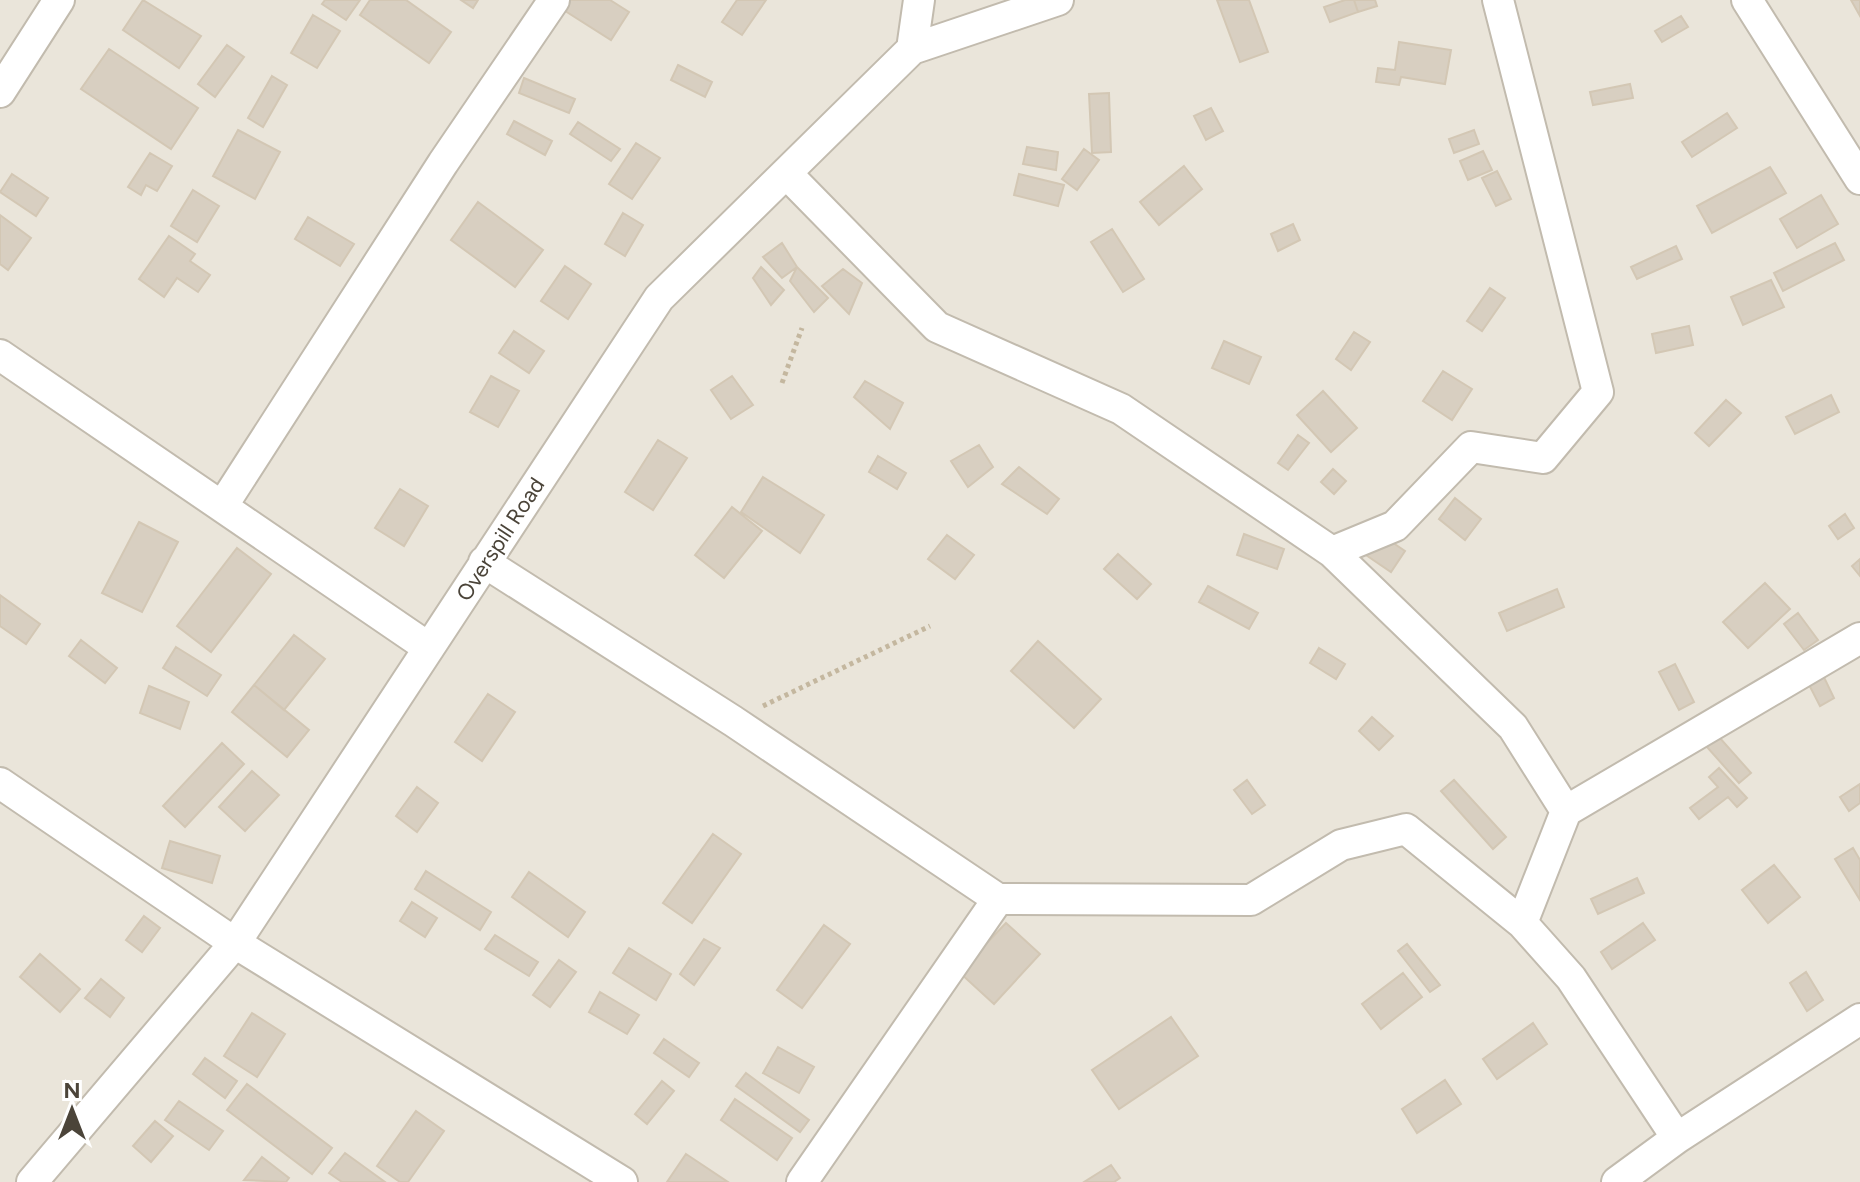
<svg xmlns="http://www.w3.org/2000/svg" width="1860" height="1182" font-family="Figtree,sans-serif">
	<rect width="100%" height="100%" fill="#f6f3ec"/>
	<path fill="#eae5da" d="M0 0H1860V1182H0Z"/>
	<path fill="#d8cfc1" stroke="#d3c7b4" stroke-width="2" d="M143 0 201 36 179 68 123 30Z
		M325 0H360L346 20 322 4Z
		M370 0H406L451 32 429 63 360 15Z
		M461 0H478L473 8Z
		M568 0H610L629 12 611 40 562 9Z
		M737 0H766L742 35 722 22Z
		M1217 0H1249L1268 52 1240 62Z
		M1345 0H1354L1358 12 1330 22 1324 7Z
		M1354 0H1375L1377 6 1358 12Z
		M1851 0H1860V16Z
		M313 15 340 31 317 68 291 53Z
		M1681 16 1688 27 1662 42 1655 31Z
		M1399 42 1451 50 1445 84 1401 77 1399 85 1376 82 1378 68 1395 70Z
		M227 45 244 57 215 97 198 84Z
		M109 49 198 108 171 149 81 89Z
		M678 65 712 82 705 97 671 80Z
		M272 76 287 85 263 127 248 118Z
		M524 78 575 99 569 113 519 93Z
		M1630 84 1633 98 1593 105 1590 92Z
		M1109 93 1111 152 1092 153 1089 94Z
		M1211 108 1223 131 1206 140 1194 116Z
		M1727 113 1737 128 1692 157 1682 142Z
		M514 121 552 141 545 155 507 134Z
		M578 122 620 149 611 161 570 134Z
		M238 130 280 152 255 199 213 176Z
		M1474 130 1479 144 1454 153 1449 139Z
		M636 143 660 158 632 199 609 184Z
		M1027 147 1058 152 1056 170 1023 164Z
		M1084 149 1099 160 1077 190 1062 179Z
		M1483 151 1492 170 1468 180 1460 161Z
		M150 153 172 166 157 191 146 185 141 195 128 187Z
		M1184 166 1202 189 1159 225 1140 202Z
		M1770 167 1786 193 1712 233 1697 206Z
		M1497 171 1511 199 1496 206 1482 178Z
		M12 174 48 198 36 216 0 192Z
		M1019 174 1064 185 1058 206 1014 195Z
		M193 190 219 206 197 242 171 226Z
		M1821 195 1838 224 1797 248 1780 219Z
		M478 202 543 250 515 287 451 240Z
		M623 213 643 225 625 256 605 244Z
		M0 215 31 238 8 270 0 264Z
		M308 217 354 244 340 266 295 239Z
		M1293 224 1300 240 1278 251 1271 234Z
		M1112 229 1144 279 1123 292 1091 242Z
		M169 236 195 254 190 261 210 275 198 292 177 278 164 297 139 279Z
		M782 243 797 267 782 278 763 257Z
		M1835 243 1844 260 1783 291 1774 273Z
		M1676 246 1682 259 1637 279 1631 267Z
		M565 266 591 284 568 319 541 301Z
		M761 267 784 290 771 305 753 278Z
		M797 267 828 298 814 312 790 281Z
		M843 269 862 283 849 314 822 286Z
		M1771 280 1784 307 1743 325 1731 297Z
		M1490 288 1505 298 1482 331 1467 321Z
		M1689 326 1693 345 1656 353 1652 334Z
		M514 331 544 351 529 373 499 353Z
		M1354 332 1370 342 1351 370 1336 359Z
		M1224 341 1261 357 1249 384 1212 368Z
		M1443 371 1472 389 1452 420 1423 401Z
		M491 376 519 391 498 427 470 412Z
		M732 376 753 405 731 419 711 390Z
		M865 381 903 403 890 429 854 397Z
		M1323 391 1357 428 1331 452 1297 415Z
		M1831 395 1839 412 1795 434 1786 417Z
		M1726 400 1741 413 1709 446 1695 433Z
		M1298 435 1309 443 1288 470 1278 463Z
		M658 440 687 458 653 510 625 492Z
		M979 445 993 467 968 487 951 461Z
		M878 456 906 473 897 489 869 472Z
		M1019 467 1059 499 1047 514 1002 484Z
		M1333 469 1346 481 1334 494 1321 482Z
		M763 477 824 515 800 553 741 512Z
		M400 489 428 506 404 546 375 528Z
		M1455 498 1481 519 1465 540 1439 519Z
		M732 507 762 531 724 578 695 555Z
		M1845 514 1854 528 1838 539 1829 526Z
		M139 522 178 542 142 612 102 593Z
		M1377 532 1405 551 1391 572 1363 553Z
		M1244 534 1284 549 1277 569 1237 555Z
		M947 535 974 555 955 579 928 559Z
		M237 548 271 574 211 652 177 626Z
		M1118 554 1151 584 1137 599 1104 569Z
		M1860 559V576L1852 566Z
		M1765 583 1790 609 1748 648 1723 622Z
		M1208 586 1258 613 1249 629 1199 602Z
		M1557 589 1564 607 1507 631 1499 613Z
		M0 595 40 624 26 644 0 626Z
		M1798 613 1818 640 1804 650 1784 624Z
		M294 635 325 659 284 710 254 685Z
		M81 640 117 668 105 683 69 656Z
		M1038 641 1101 699 1074 728 1011 671Z
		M176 647 221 675 207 696 163 668Z
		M1319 648 1345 664 1336 679 1310 663Z
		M1675 664 1694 702 1679 710 1659 672Z
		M1820 669 1834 698 1820 706 1805 677Z
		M254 685 309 730 287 757 232 712Z
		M149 686 189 702 180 729 140 713Z
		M488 694 515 712 482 761 455 742Z
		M1372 717 1393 736 1379 750 1359 731Z
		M1711 728 1751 773 1739 783 1699 738Z
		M222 743 244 764 185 827 163 806Z
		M1719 768 1747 798 1737 807 1728 797 1699 819 1690 808 1718 787 1709 777Z
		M252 771 279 795 245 831 219 807Z
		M1247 780 1265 805 1252 814 1234 790Z
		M1454 780 1506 837 1493 849 1441 791Z
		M1860 784V803L1849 811 1840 797Z
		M417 787 438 803 417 832 396 816Z
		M713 834 741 854 692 923 663 903Z
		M170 841 220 856 212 883 162 868Z
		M1853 848 1860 860V900L1835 859Z
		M1774 865 1800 897 1768 923 1742 890Z
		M426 871 491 912 480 930 415 889Z
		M529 872 585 912 568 937 512 897Z
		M1637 878 1644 893 1598 914 1591 899Z
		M412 902 437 918 425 937 400 921Z
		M144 916 160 928 142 952 126 940Z
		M1006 923 1040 954 994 1004 959 972Z
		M1643 923 1655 940 1612 969 1601 952Z
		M824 925 850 944 802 1008 777 990Z
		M495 935 538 962 529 976 485 949Z
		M704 939 720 948 694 985 680 974Z
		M1407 944 1440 985 1430 992 1398 951Z
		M629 948 671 974 656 1000 613 973Z
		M40 954 80 989 60 1012 20 977Z
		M559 960 576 972 550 1007 533 995Z
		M1806 972 1823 1000 1807 1011 1790 983Z
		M1403 973 1422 997 1381 1029 1362 1004Z
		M101 979 124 998 110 1017 85 998Z
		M600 992 639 1015 627 1034 589 1012Z
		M252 1013 285 1034 257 1077 224 1056Z
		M1171 1017 1198 1056 1119 1109 1092 1070Z
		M1533 1023 1547 1044 1497 1079 1483 1059Z
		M664 1039 699 1063 689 1077 654 1053Z
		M778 1047 814 1067 799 1093 763 1073Z
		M205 1058 237 1081 225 1098 193 1074Z
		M746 1073 809 1120 800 1132 736 1086Z
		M1445 1080 1461 1104 1417 1133 1402 1109Z
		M662 1081 674 1091 647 1124 635 1114Z
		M247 1084 332 1148 312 1174 227 1110Z
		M735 1099 792 1138 777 1160 721 1120Z
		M179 1101 223 1131 209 1150 165 1120Z
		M416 1111 444 1131 408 1182H400L377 1166Z
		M155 1121 173 1136 151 1162 133 1146Z
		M345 1153 385 1182H342L329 1173Z
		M686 1154 728 1182H667Z
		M262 1157 289 1178 286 1182 244 1180Z
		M1111 1165 1120 1178 1114 1182H1084Z"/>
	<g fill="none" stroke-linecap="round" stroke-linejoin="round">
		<defs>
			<path id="minor" d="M1747 0 1860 179
				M912 49 919 0
				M0 92 59 0
				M786 173 937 327 1121 409 1332 552 1513 727 1566 811
				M0 355 429 648
				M223 505 443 163 554 0
				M1332 552 1395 526 1471 447 1543 458 1598 392 1498 0
				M484 562 733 721 998 899 802 1182
				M0 783 235 943 622 1182
				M998 899 1251 900 1341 845 1406 829 1522 923 1571 978 1677 1138
				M1522 923 1566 811 1860 638
				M32 1182 235 943 659 298 912 49 1058 0
				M1617 1182 1677 1138 1860 1019"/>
		</defs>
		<use href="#minor" stroke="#c2bbae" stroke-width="34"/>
		<path stroke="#c4b79f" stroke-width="5" stroke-dasharray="4 4" stroke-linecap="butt" d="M782 383 802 328
			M763 706 930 626"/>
		<use href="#minor" stroke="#fff" stroke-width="30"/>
	</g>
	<g text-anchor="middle" stroke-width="6" stroke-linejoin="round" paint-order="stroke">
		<g font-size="22" fill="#4b4439" stroke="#fff">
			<text transform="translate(500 539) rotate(-57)" y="8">Overspill Road</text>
		</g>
	</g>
	<g transform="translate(72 1110)" stroke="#ffffff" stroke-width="6" paint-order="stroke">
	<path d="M0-6L14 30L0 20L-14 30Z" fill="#4b4439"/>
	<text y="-12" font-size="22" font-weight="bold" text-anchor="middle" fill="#4b4439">N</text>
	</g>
</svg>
